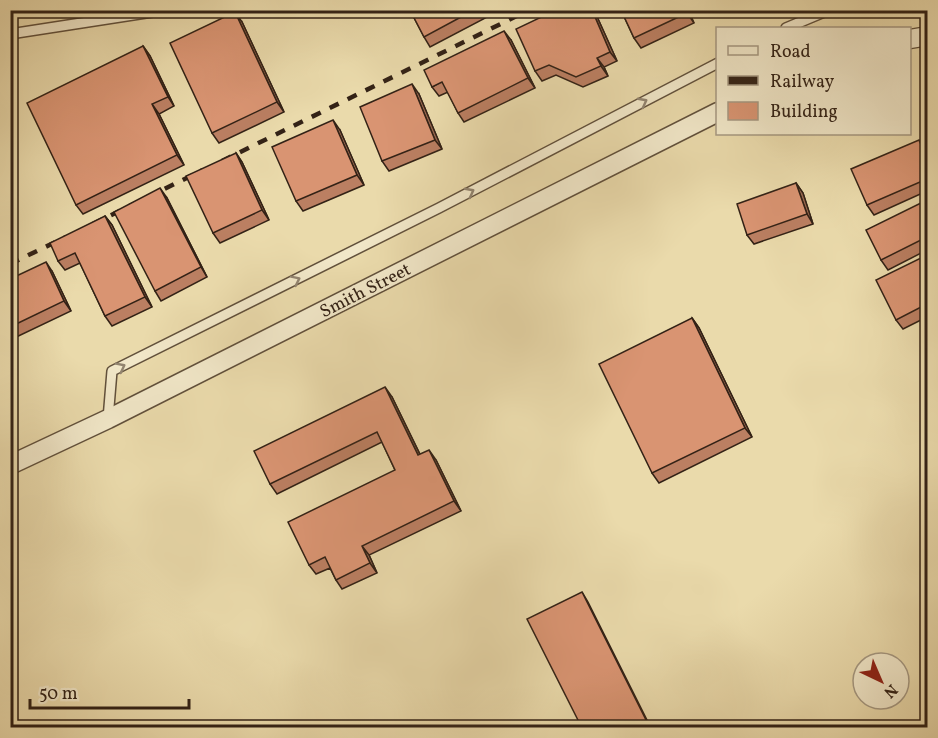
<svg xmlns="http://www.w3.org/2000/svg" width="938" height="738" font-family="Vollkorn,serif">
	<rect width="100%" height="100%" fill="#eadaab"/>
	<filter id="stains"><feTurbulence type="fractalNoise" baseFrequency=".00333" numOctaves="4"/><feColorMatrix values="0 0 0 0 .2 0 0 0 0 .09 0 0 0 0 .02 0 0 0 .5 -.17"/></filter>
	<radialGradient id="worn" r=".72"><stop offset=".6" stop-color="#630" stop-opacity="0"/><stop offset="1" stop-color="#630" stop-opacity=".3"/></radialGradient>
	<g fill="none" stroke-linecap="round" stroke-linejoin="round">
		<defs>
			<path id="service" d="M786 28 829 10
				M10 34 159 11
				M108 419 112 371 439 208 718 63"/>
			<path id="minor" d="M910 39 928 36
				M10 465 108 419 718 112"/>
		</defs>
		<use href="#service" stroke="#61503b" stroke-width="12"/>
		<use href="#minor" stroke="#61503b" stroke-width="21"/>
		<use href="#service" stroke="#f1e7c8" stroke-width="9"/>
		<use href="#minor" stroke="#f1e7c8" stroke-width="18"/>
		<path stroke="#332216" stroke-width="4.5" stroke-dasharray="10 10" stroke-linecap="butt" d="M222 161 529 10
			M93 224 203 170
			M10 264 66 237"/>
	</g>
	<path fill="#bb7f62" stroke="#332216" stroke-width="1.5" d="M410 10H491L493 14 430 47 424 37Z
		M556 10H594L617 61 604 67 608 76 583 87 556 75 542 81 535 71Z
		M621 10H688L694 23 641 48 634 38Z
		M242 22 284 112 219 143 212 133Z
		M511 40 535 88 464 122 458 113 448 92 439 96 432 87Z
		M143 46 150 56 174 106 159 114 184 165 83 214 76 205Z
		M419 94 442 149 389 171 382 161Z
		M340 130 364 185 303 211 296 201Z
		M926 149 927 153V191L874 215 867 205Z
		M236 153 242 162 269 220 220 243 213 233Z
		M796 183 803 193 813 224 754 244 747 235Z
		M167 198 207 277 161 301 155 291Z
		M927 200V250L888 270 881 260Z
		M105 216 112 225 152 307 112 326 105 316 80 263 65 270 58 261Z
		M927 255V317L903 329 896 320Z
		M52 271 71 311 10 340V279Z
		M692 318 699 328 752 437 659 483 652 473Z
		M392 397 420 454 436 460 461 511 369 555 377 573 342 589 336 580 330 568 316 574 309 565 395 470 382 442 277 494 270 484Z"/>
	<path fill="#986850" stroke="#332216" stroke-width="1.5" d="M592 10H594L617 61 610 52Z
		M686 10H688L694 23 687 13Z
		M235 12 242 22 284 112 277 102Z
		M504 31 511 40 535 88 528 78Z
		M143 46 150 56 174 106 168 97Z
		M597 58 604 67 608 76 601 66Z
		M412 84 419 94 442 149 435 140Z
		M152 104 159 114 184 165 177 155Z
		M333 120 340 130 364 185 357 175Z
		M919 140 926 149 927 153V159Z
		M236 153 242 162 269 220 262 210Z
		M796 183 803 193 813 224 807 214Z
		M160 188 167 198 207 277 201 267Z
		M105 216 112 225 152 307 145 297Z
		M46 262 52 271 71 311 64 301Z
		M692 318 699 328 752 437 745 428Z
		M385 387 392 397 425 465 418 455Z
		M429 450 436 460 461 511 454 501Z
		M362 546 369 555 377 573 370 563Z
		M582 592 588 602 651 728H650Z"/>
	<path fill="#d99472" stroke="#332216" stroke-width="1.5" d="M410 10H474L424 37Z
		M556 10H592L610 52 597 58 601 66 576 77 549 65 535 71 516 29Z
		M621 10H686L687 13 634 38Z
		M235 12 277 102 212 133 170 43Z
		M504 31 528 78 458 113 442 82 432 87 424 70Z
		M143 46 168 97 152 104 177 155 76 205 27 103Z
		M412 84 435 140 382 161 360 107Z
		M333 120 357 175 296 201 272 147Z
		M919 140 927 159V179L867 205 851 169Z
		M236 153 262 210 213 233 186 176Z
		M796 183 807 214 747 235 737 204Z
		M160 188 201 267 155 291 114 212Z
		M927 200V237L881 260 866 230Z
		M105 216 145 297 105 316 75 253 58 261 50 243Z
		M927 255V304L896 320 876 280Z
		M46 262 64 301 10 327V279Z
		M692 318 745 428 652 473 599 364Z
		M385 387 418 455 429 450 454 501 362 546 370 563 336 580 325 557 309 565 288 522 395 470 377 432 270 484 254 451Z
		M582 592 650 728H582L527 619Z"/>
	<defs><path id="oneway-chevron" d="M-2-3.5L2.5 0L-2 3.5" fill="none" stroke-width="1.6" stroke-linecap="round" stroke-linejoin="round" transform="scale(1.5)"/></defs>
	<g stroke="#92846f">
		<use href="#oneway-chevron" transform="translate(643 102) rotate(-28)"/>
		<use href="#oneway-chevron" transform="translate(470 192) rotate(-28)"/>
		<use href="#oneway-chevron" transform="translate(296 280) rotate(-26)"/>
		<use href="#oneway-chevron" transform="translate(121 367) rotate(-27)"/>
	</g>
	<g text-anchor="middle" stroke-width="4.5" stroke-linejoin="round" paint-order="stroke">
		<g font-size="18" fill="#332216" stroke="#f1e7c8">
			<text transform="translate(365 290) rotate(-27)" y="6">Smith Street</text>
		</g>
	</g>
	<rect width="938" height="738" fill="none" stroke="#eadaab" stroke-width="36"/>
	<rect x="12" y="12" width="914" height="714" fill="none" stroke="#332216" stroke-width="3"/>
	<rect x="18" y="18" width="902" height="702" fill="none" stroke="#332216" stroke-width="1.5"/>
	<rect x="716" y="27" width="195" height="108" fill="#f1e7c8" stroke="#a59881" stroke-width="1.5"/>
	<rect x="728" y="46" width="30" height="9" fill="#f1e7c8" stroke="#a59881" stroke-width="1.5"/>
	<text x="770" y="57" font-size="18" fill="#332216">Road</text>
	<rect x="728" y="76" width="30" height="9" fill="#332216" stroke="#a59881" stroke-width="1.5"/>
	<text x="770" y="87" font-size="18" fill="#332216">Railway</text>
	<rect x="728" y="102" width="30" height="18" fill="#d99472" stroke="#a59881" stroke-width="1.5"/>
	<text x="770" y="117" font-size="18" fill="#332216">Building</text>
	<g transform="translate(881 681) rotate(136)"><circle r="28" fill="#f1e7c8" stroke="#a59881" stroke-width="1.5"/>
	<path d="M0-4.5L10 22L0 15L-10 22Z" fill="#8f2418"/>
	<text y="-9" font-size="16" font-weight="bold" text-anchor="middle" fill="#332216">N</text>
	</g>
	<path d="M30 699v9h159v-9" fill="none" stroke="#332216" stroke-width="3"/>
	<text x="39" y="699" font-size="18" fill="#332216" stroke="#f1e7c8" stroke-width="4.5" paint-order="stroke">50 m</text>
	<rect width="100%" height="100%" filter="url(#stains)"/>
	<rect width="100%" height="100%" fill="url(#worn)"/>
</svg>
